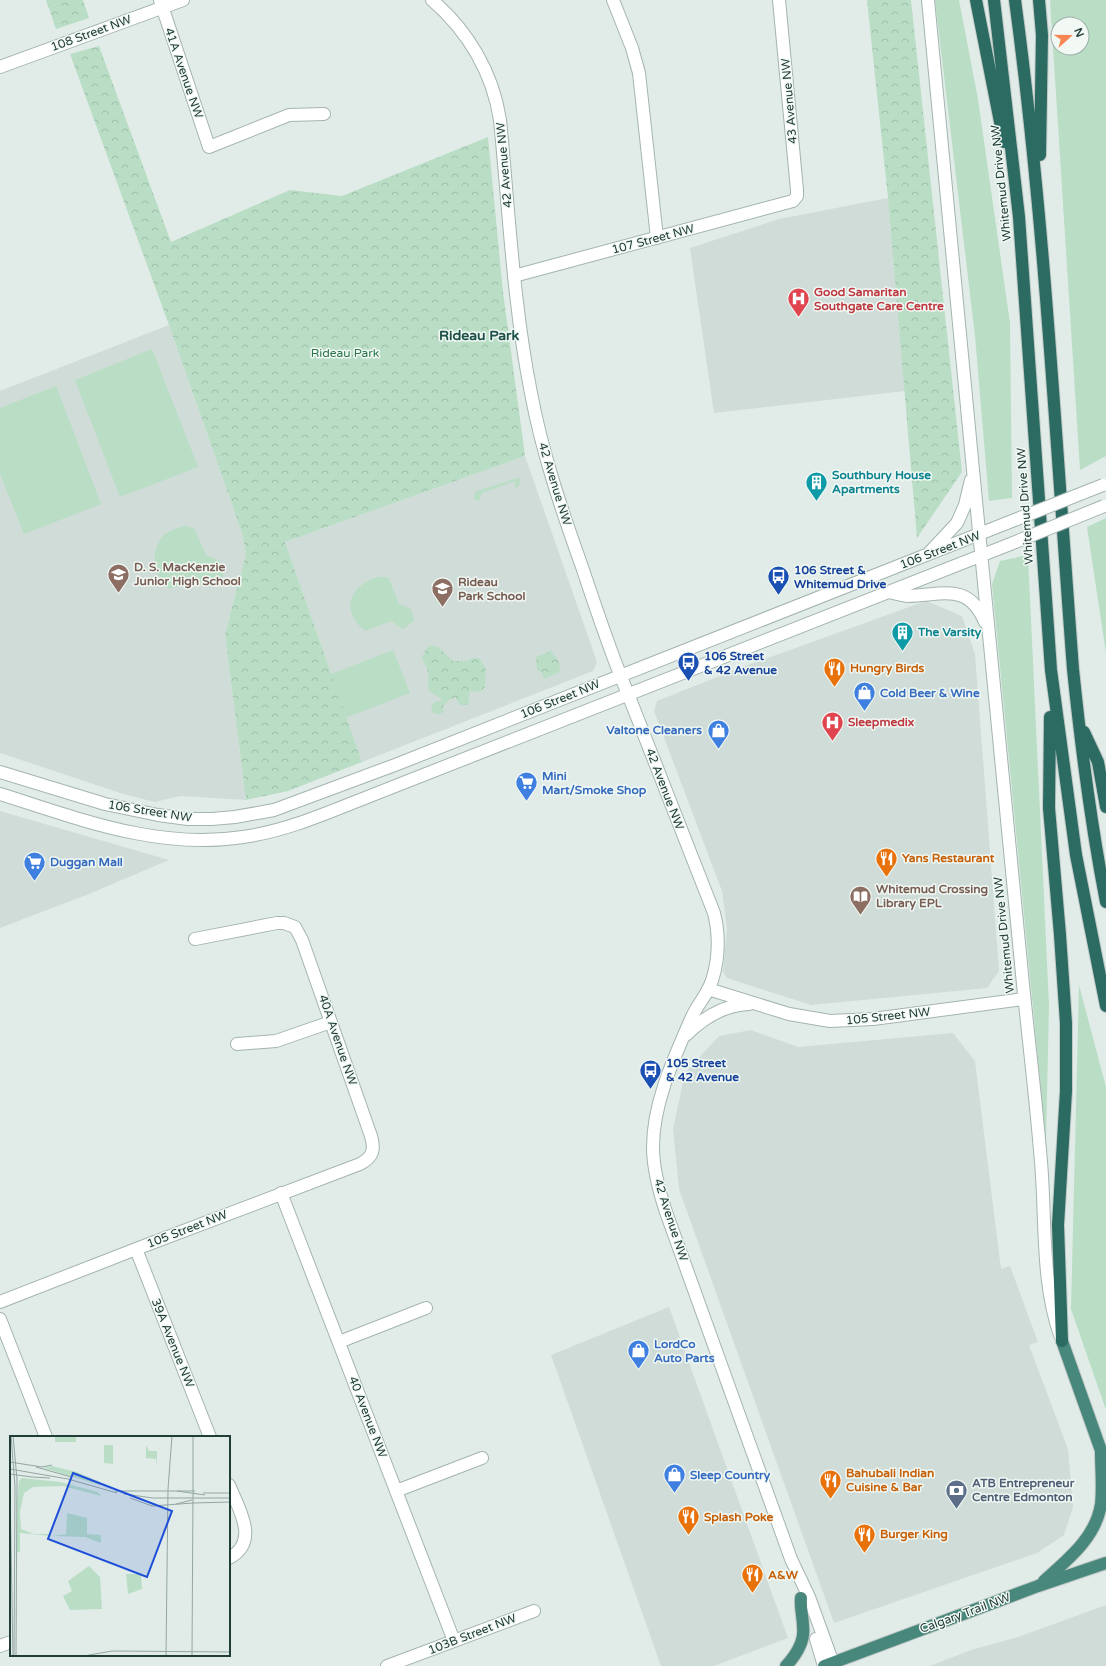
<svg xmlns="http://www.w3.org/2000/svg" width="1106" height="1666" font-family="'Varela Round',sans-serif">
	<defs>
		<pattern id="park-crowns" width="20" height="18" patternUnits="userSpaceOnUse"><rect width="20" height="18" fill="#b9dec5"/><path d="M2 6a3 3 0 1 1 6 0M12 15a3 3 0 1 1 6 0" fill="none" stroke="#9fbfaa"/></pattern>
	</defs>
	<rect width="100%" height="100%" fill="#e1ece8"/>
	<path fill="#cfdcd7" d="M888 198 905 391 714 413 690 248 779 219Z
		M169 325 242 533 246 554 225 634 246 800 180 796 155 802 123 794 0 753V391Z
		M525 456 597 662 593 671 362 762 285 542Z
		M926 601 962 616 975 654 999 971 987 988 811 1005 727 978 723 972 727 928 722 891 654 711 657 701 740 668Z
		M0 811 169 860 89 894 0 928Z
		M751 1030 798 1047 953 1033 975 1061 1001 1269 1010 1266 1038 1342 1029 1345 1068 1449 1073 1507 1064 1535 1037 1553 834 1623 679 1189 673 1129 685 1073 719 1036Z
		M669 1307 788 1638 714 1666H661L551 1355Z
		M1106 1605V1666H930L971 1650 1018 1637Z"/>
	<path fill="#b9dec5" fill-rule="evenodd" d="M935 0H959L978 99 1010 323 1012 498 989 501 975 336Z
		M1050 0H1106V456L1080 470ZM1058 24H1082V48H1058Z
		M152 349 198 467 120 497 75 380Z
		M56 386 101 504 24 534 0 474V408Z
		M518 478 521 480 518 487 515 488V481L482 493 479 501 474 499 475 493 477 491Z
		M1106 518V653L1087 527Z
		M185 526 194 528 206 555 220 561 224 572 221 580 209 586 195 579 169 589C154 578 150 552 162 537 168 531 176 528 185 526Z
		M1028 555 1049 1005 1046 1142 992 584 1000 561Z
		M378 577H388L399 604 411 609 414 621 403 629 391 621 365 631C340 610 349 586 378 577Z
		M393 650 410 693 319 728 303 685Z
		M1079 985 1106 1087V1410L1071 1309Z"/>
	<path fill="url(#park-crowns)" d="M46 0H83L89 18 56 29Z
		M867 0H911L962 472 917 538 888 198Z
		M99 46 171 242 290 190 342 196 488 137 503 292 525 456 285 542 362 762 288 791 246 800 225 634 246 554 242 533 169 325 70 54Z
		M431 645 438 647 453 661H467L473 658H479L486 669 485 687 480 692 470 691 468 705H460L455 697 449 700 443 706 444 712 439 714 433 713 431 706 436 701H440L441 698C421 689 431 688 428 673 427 668 424 662 422 657L426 649Z
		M551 651 559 662 560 672 544 679 542 672 537 670 536 657Z"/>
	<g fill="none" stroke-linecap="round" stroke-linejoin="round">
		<defs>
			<path id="minor" d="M160 0 209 147 289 115 324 114
				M613 0 632 48 639 73 657 238
				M514 276 793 201 797 196V190L779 0
				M628 694 714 913C720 936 719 966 709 988 704 998 696 1007 691 1019 674 1058 653 1103 653 1147 653 1169 659 1191 666 1212L791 1559 809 1597 834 1666
				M708 989 789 1014 830 1021 873 1019 1024 999
				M686 1035C703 1018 724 1005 749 1004
				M237 1044 276 1041 331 1022
				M281 1193 454 1641
				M136 1249 210 1437
				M0 1302 136 1249 360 1164C373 1157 375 1150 371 1136L302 940 295 927 284 923H277L195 939
				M0 1319 46 1437
				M339 1342 426 1308
				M229 1485C239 1509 260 1542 229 1558
				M396 1491 482 1458
				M816 1639 824 1666
				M0 1646 11 1642
				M387 1666 534 1611"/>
			<path id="tertiary" d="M432 0C468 31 493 73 500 120 509 211 513 303 531 393 542 452 561 508 581 564 596 608 610 652 628 694
				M928 0C960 325 989 649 1022 974 1028 1036 1036 1099 1041 1162 1046 1219 1041 1281 1060 1335
				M0 67 183 0
				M929 553 957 523 965 505 971 480
				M889 592C895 593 902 596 908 596 943 595 968 582 985 622
				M0 772 105 804 158 815 188 819H212L235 817 274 810 395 765 1007 523
				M0 794C80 819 158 850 243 837 287 831 329 812 370 796L1008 545"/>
			<path id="trunk" d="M1062 1341 1104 1459
				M1044 1581C1067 1560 1096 1538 1101 1504 1103 1487 1101 1469 1101 1452
				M786 1666C796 1655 805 1642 803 1627 803 1617 800 1608 801 1598
				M824 1666 1038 1586 1106 1563"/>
			<path id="motorway" d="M976 0 1004 142
				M994 0 1019 217 1051 670 1076 855 1106 1006
				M1015 0C1045 222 1056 446 1073 669 1081 747 1091 825 1106 902
				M1039 0 1042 35 1040 155
				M1050 717 1049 808 1060 935 1066 1023V1091L1058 1225 1062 1341
				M1084 732 1098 762 1106 807"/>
		</defs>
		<use href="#minor" stroke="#a4b4b0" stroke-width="14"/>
		<use href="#tertiary" stroke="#a4b4b0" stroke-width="14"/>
		<use href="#trunk" stroke="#c1c9c7" stroke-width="14"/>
		<use href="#motorway" stroke="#c1c9c7" stroke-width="14"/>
		<use href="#minor" stroke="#fff" stroke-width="12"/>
		<use href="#tertiary" stroke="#fff" stroke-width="12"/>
		<use href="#trunk" stroke="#48877c" stroke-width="12"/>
		<use href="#motorway" stroke="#2b6b62" stroke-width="12"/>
		<defs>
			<path id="tertiary-bridge" d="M1007 523 1103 485
				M1008 545 1104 506"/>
		</defs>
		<use href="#tertiary-bridge" stroke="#a4b4b0" stroke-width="14" stroke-linecap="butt"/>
		<use href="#tertiary-bridge" stroke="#fff" stroke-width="12"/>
	</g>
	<defs>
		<symbol id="hospital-pin" viewBox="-11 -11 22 30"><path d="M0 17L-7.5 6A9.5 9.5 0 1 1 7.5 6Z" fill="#e0444e" stroke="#f2f9f5"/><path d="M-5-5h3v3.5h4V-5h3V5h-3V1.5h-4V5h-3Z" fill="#fff"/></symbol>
		<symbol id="building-pin" viewBox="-11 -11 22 30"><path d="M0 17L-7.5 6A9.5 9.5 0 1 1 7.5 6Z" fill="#0f9aa8" stroke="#f2f9f5"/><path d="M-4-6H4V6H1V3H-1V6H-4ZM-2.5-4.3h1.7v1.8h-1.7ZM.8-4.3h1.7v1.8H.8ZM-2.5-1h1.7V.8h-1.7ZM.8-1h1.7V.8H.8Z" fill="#fff"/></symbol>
		<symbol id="school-pin" viewBox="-11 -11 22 30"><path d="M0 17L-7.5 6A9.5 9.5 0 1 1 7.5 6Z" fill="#8d6e63" stroke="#f2f9f5"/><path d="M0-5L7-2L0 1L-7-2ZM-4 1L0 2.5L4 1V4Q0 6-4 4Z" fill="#fff"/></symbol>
		<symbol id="bus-pin" viewBox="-11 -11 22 30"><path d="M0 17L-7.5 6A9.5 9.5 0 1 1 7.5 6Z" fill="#1a4fb4" stroke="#f2f9f5"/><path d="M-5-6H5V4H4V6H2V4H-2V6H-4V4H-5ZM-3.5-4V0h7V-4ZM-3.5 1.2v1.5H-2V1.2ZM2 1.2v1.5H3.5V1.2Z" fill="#fff"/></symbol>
		<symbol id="restaurant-pin" viewBox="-11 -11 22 30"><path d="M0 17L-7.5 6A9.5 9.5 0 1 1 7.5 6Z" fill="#e8710a" stroke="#f2f9f5"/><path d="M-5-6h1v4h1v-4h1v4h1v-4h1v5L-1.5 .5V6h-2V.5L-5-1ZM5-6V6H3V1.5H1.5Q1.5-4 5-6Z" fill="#fff"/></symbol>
		<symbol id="shop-pin" viewBox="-11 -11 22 30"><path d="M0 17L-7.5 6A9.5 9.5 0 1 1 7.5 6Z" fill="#3f7fe0" stroke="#f2f9f5"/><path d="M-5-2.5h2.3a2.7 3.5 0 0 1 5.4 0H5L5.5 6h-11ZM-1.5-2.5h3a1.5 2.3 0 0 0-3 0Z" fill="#fff"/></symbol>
		<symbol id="supermarket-pin" viewBox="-11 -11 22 30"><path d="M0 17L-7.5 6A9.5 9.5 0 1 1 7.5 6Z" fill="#3f7fe0" stroke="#f2f9f5"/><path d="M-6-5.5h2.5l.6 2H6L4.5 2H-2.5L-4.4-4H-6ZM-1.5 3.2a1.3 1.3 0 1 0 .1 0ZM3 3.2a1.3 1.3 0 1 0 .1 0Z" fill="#fff"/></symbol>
		<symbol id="library-pin" viewBox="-11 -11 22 30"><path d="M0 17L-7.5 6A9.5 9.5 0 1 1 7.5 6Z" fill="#8d6e63" stroke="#f2f9f5"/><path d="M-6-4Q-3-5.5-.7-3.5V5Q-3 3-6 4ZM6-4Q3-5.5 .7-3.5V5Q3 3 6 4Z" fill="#fff"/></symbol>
		<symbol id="bank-pin" viewBox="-11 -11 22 30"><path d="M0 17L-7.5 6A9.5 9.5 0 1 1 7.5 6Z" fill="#5c6f8a" stroke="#f2f9f5"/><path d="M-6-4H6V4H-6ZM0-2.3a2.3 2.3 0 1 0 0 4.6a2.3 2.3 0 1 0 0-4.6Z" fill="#fff"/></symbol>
	</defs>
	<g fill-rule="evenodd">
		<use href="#hospital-pin" x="786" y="286" width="25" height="34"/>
		<use href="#building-pin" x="804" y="470" width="25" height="34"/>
		<use href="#school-pin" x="106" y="562" width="25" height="34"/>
		<use href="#bus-pin" x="766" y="564" width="25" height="34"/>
		<use href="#school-pin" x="430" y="576" width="25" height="34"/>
		<use href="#building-pin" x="890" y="620" width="25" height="34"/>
		<use href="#bus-pin" x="676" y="650" width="25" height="34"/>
		<use href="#restaurant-pin" x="822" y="656" width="25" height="34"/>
		<use href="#shop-pin" x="852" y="680" width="25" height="34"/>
		<use href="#hospital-pin" x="820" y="710" width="25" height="34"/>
		<use href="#shop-pin" x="706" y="718" width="25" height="34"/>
		<use href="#supermarket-pin" x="514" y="770" width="25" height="34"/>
		<use href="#restaurant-pin" x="874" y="846" width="25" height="34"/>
		<use href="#supermarket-pin" x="22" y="850" width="25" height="34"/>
		<use href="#library-pin" x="848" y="884" width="25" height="34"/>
		<use href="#bus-pin" x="638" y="1058" width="25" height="34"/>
		<use href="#shop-pin" x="626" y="1338" width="25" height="34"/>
		<use href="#shop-pin" x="662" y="1462" width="25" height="34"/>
		<use href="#restaurant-pin" x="818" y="1468" width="25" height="34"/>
		<use href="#bank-pin" x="944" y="1478" width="25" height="34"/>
		<use href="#restaurant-pin" x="676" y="1504" width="25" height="34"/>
		<use href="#restaurant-pin" x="852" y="1522" width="25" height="34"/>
		<use href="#restaurant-pin" x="740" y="1562" width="25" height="34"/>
	</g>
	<g text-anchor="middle" stroke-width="3" stroke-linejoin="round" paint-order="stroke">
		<g font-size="12" fill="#213d38" stroke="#f2f9f5">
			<text transform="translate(91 33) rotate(-20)" y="4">108 Street NW</text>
			<text transform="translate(184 73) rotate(71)" y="4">41A Avenue NW</text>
			<text transform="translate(789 101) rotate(-95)" y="4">43 Avenue NW</text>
			<text transform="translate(504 165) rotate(-95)" y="4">42 Avenue NW</text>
			<text transform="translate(1001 183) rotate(-96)" y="4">Whitemud Drive NW</text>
			<text transform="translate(653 239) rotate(-15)" y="4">107 Street NW</text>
			<text transform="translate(555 484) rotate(73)" y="4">42 Avenue NW</text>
			<text transform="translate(1025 506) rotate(-94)" y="4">Whitemud Drive NW</text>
			<text transform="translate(940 550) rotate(-21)" y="4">106 Street NW</text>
			<text transform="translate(560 699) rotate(-22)" y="4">106 Street NW</text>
			<text transform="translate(665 789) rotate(69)" y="4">42 Avenue NW</text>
			<text transform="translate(150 811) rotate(9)" y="4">106 Street NW</text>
			<text transform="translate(1004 935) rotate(-96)" y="4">Whitemud Drive NW</text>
			<text transform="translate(888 1016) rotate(-6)" y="4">105 Street NW</text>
			<text transform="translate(338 1040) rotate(71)" y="4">40A Avenue NW</text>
			<text transform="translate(671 1220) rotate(72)" y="4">42 Avenue NW</text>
			<text transform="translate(187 1229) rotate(-21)" y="4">105 Street NW</text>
			<text transform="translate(173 1343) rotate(68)" y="4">39A Avenue NW</text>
			<text transform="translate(368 1417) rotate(69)" y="4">40 Avenue NW</text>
			<text transform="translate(965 1613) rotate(-20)" y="4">Calgary Trail NW</text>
			<text transform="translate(472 1634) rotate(-21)" y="4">103B Street NW</text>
		</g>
		<g font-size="12" font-weight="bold" fill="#be3a42" stroke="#f2f9f5" text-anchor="start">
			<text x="814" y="296">Good Samaritan<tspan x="814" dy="14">Southgate Care Centre</tspan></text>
			<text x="848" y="726">Sleepmedix</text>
		</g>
		<g font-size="12" fill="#29764c" stroke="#f2f9f5">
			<text x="345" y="357">Rideau Park</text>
		</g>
		<g font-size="12" font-weight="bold" fill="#0d838f" stroke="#f2f9f5" text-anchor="start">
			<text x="832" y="479">Southbury House<tspan x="832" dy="14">Apartments</tspan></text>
			<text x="918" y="636">The Varsity</text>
		</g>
		<g font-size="12" font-weight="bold" fill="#785e54" stroke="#f2f9f5" text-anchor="start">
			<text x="134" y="571">D. S. MacKenzie<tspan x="134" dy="14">Junior High School</tspan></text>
			<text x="458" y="586">Rideau<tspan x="458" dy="14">Park School</tspan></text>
			<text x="876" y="893">Whitemud Crossing<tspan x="876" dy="14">Library EPL</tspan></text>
		</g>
		<g font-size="12" font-weight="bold" fill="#164399" stroke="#f2f9f5" text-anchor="start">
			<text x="794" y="574">106 Street &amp;<tspan x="794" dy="14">Whitemud Drive</tspan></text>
			<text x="704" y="660">106 Street<tspan x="704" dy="14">&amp; 42 Avenue</tspan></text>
			<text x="666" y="1067">105 Street<tspan x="666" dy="14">&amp; 42 Avenue</tspan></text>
		</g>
		<g font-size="12" font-weight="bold" fill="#c56008" stroke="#f2f9f5" text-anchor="start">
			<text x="850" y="672">Hungry Birds</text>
			<text x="902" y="862">Yans Restaurant</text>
			<text x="846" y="1477">Bahubali Indian<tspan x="846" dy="14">Cuisine &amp; Bar</tspan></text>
			<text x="704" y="1521">Splash Poke</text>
			<text x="880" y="1538">Burger King</text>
			<text x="768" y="1579">A&amp;W</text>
		</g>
		<g font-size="12" font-weight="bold" fill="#366cbe" stroke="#f2f9f5" text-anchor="start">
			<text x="880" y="697">Cold Beer &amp; Wine</text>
			<text x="702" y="734" text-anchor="end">Valtone Cleaners</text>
			<text x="542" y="780">Mini<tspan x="542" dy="14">Mart/Smoke Shop</tspan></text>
			<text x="50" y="866">Duggan Mall</text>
			<text x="654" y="1348">LordCo<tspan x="654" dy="14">Auto Parts</tspan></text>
			<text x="690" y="1479">Sleep Country</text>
		</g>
		<g font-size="12" font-weight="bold" fill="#4e5e75" stroke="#f2f9f5" text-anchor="start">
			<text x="972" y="1487">ATB Entrepreneur<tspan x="972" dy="14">Centre Edmonton</tspan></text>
		</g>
		<g font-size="14" font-weight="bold" fill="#1c5047" stroke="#f2f9f5">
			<text x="479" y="340">Rideau Park</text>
		</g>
	</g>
	<g transform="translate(10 1436)">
		<rect width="220" height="220" fill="#e1ece8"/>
		<path d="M42 30 67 36 90 46V49L33 32Z" fill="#b9dec5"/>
		<path d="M45 0H66V6H45ZM94 9H103V28L94 27ZM136 9 139 15H147V29L146 23 136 22ZM12 42 50 46 88 56 91 60 53 50 23 51 14 57 10 76 11 93 24 98H41V100L10 97V116H7V64L9 45ZM57 77 77 82V98L91 99V107L75 101 42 100 56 98ZM79 130 90 141 92 173 60 174 53 160 62 155 58 145ZM116 138H131L132 153 118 158Z" fill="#b9dec5"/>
		<path fill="none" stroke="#94a6a2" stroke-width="1" d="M1 0 5 50 4 220M3 0 7 43 6 220M183 0V55H185M0 26 32 31 42 29M26 31 61 41M0 33 58 43 107 57M0 38 22 41M22 41 40 42M0 51 3 220M158 53 162 0M105 55H183L182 220M167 55 195 59M193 57H220M114 58 143 62H220M120 62 142 70 183 67M183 67 220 66M166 68 182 64M74 220 102 215 220 216M156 220 158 53"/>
		<path fill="#1d4ed8" fill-opacity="0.15" stroke="#1d4ed8" stroke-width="2" d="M63 37 162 75 137 141 38 103Z"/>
		<rect width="220" height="220" fill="none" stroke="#213d38" stroke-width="2"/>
	</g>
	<g transform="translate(1070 36) rotate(69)"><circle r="19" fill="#f2f9f5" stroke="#9eaea9"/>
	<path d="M0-3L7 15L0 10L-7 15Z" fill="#f78654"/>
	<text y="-6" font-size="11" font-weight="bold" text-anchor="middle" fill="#213d38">N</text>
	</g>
</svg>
